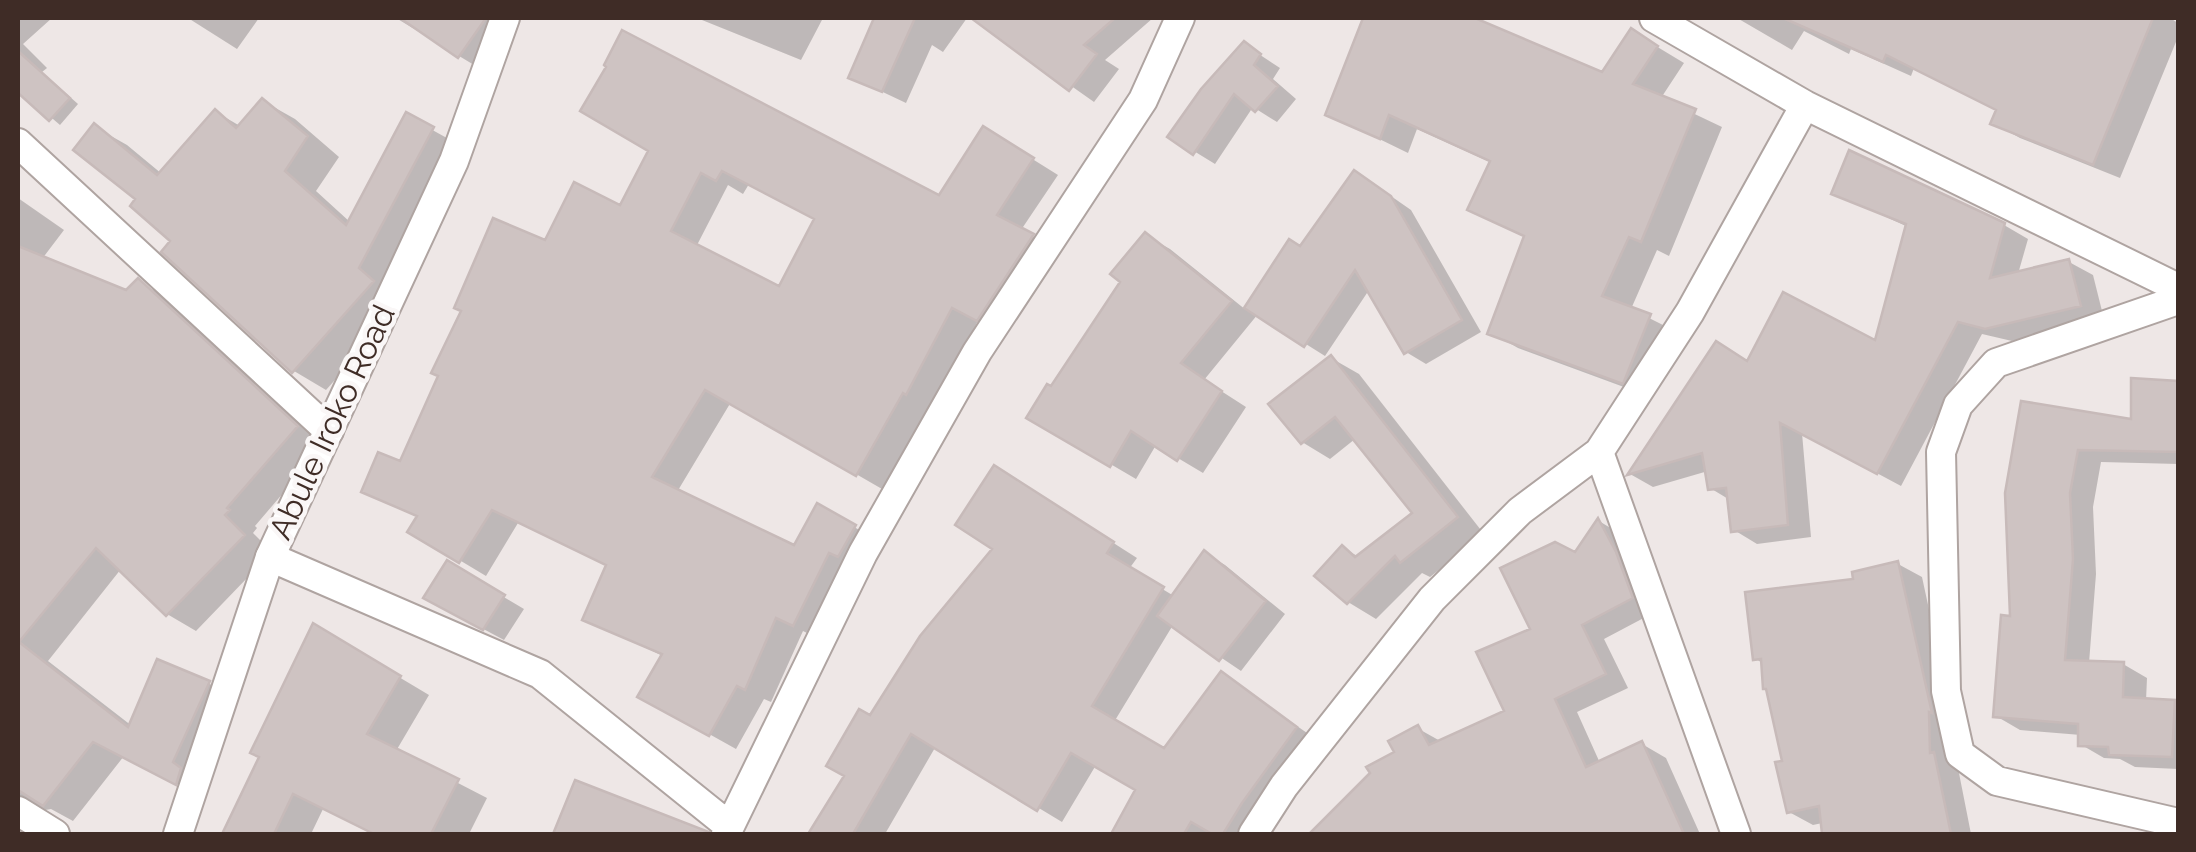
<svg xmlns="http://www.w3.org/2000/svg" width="2196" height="852" font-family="Raleway,sans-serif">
	<rect width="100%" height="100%" fill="#eee7e6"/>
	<path fill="#0003" fill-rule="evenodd" d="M18 18H52L23 44 47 68 42 72 78 104 60 125 18 89Z
		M188 18H259L237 49Z
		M396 18H514L479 68Z
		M697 18H823L801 60Z
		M877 18H967L943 52 932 45 906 103 851 77Z
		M975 18H1153L1105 60 1119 69 1094 102Z
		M1366 18H1471L1603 75 1631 31 1684 63 1661 98 1722 127 1669 256 1657 250 1631 309 1677 332 1651 397 1518 348 1490 332 1526 238 1470 209 1492 163 1417 129 1408 153 1328 114Z
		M1737 18H2170L2178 23V37L2120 178 2020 138 1993 123 1998 111 1914 68 1911 76 1851 49 1849 54 1804 31 1792 50Z
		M1245 45 1280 68 1273 79 1296 99 1277 122 1253 107 1215 164 1171 137Z
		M263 101 295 119 339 157 316 191 350 222 407 116 465 148 390 288 405 301 326 390 294 371 174 241 139 199 95 127 127 145 162 174 216 112 240 126Z
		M1010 145 1058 175 1021 230 1058 251 1003 333 978 321 933 407 930 406 882 489 731 402 677 492 795 549 818 507 881 542 819 639 803 631 771 702 764 699 736 749 641 696 663 656 585 619 608 566 518 523 486 576 411 531 419 518 364 491 401 465 547 243 621 209 652 150 940 198ZM749 184 817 219 780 290 696 247 728 185 743 194Z
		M1375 185 1411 210 1481 332 1426 364 1406 352 1369 290 1325 356 1258 314 1204 380 1246 407 1203 473 1156 445 1136 479 1030 417 1052 390 1124 281 1145 235 1170 249 1246 310 1290 242 1302 249Z
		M1834 193 2004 225 2028 239 2018 274 2069 262 2093 275 2104 319 2012 341 1982 334 1901 486 1802 433 1811 537 1757 544 1734 530 1730 500 1710 488 1708 471 1653 487 1630 474 1748 363 1877 344 1908 227Z
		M18 198 64 230 42 259 127 293 138 281 167 298 325 444 255 526 257 528 253 533 272 552 196 631 167 614 121 569 48 661 132 726 208 683 237 700 201 780 209 787 205 799 124 756 73 821 51 809 40 811 31 834H18Z
		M2178 345V464L2101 462 2093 507 2096 574 2089 663 2123 664 2147 678 2146 701 2178 702V769L2135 767 2120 759 2104 758 2080 744 2081 735 2020 730 1996 716 2013 619 2023 403 2134 422 2177 384Z
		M1331 358 1359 374 1484 534 1430 577 1422 573 1376 619 1348 602 1343 548 1359 557 1415 514 1355 439 1330 459 1302 442Z
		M1018 482 1137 558 1129 569 1174 596 1205 553 1225 565 1285 614 1241 671 1173 625 1114 722 1164 751 1222 674 1320 742 1255 834H1114L1138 789 1096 765 1062 822 936 746 885 834H811L848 775 871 718 996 548Z
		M1599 521 1622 535 1655 612 1604 639 1628 688 1577 712 1600 763 1642 744 1666 758 1700 834H1317L1315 832 1397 753 1417 728 1442 742 1508 712 1534 631Z
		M447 563 524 609 504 640 446 609Z
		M1898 564 1922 577 1954 725 1958 768 1971 834H1830L1827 822 1813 825 1789 812 1785 763 1764 664 1756 659 1856 581Z
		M342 643 429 695 396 751 487 798 469 834H374L323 809 311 834H225L262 757Z
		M577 783 673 821 697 834H556Z"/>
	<path fill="#cec3c2" stroke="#c7bab9" stroke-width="2.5" fill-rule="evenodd" d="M400 18H486L458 58Z
		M874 18H915L882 92 848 78Z
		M971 18H1115L1084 45 1097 54 1069 91Z
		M1363 18H1475L1602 72 1631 28 1658 46 1633 84 1696 109 1641 242 1629 237 1602 296 1651 314 1623 384 1487 334 1524 236 1467 210 1490 161 1389 115 1380 139 1325 115Z
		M1783 18H2153L2093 165 1990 124 1996 110 1886 55 1883 62Z
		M622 30 939 195 983 126 1034 158 997 215 1034 234 1032 237 977 321 952 308 906 395 903 393 856 476 705 390 652 477 794 545 817 503 856 525 838 557 829 553 793 626 776 618 745 690 737 686 709 736 637 697 662 654 582 620 606 565 492 510 459 563 407 532 417 516 361 492 378 452 400 461 438 376 431 373 461 311 454 308 493 218 545 240 574 182 620 205 648 151 580 111 606 67 604 65ZM722 171 814 219 779 286 671 231 701 173 716 181Z
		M1244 41 1261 54 1254 65 1278 86 1255 112 1234 94 1193 155 1167 137 1201 89Z
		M18 51 70 98 49 121 18 93Z
		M262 98 308 136 285 171 346 225 406 112 434 127 359 268 374 281 292 373 161 252 170 241 130 206 135 199 73 150 94 123 157 175 215 109 236 128Z
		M1849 150 2005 223 1990 278 2069 259 2081 306 1985 329 1958 322 1877 474 1780 423 1788 525 1731 532 1726 488 1708 490 1702 453 1627 475 1716 341 1747 361 1783 292 1875 340 1906 224 1831 194Z
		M1354 170 1391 196 1462 320 1404 354 1355 270 1304 347 1244 308 1289 239 1300 246Z
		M1145 232 1232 301 1181 363 1222 391 1177 461 1131 431 1110 467 1026 418 1047 384 1051 386 1120 282 1110 274Z
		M18 246 126 290 138 278 298 426 227 508 230 510 225 515 245 535 166 616 96 548 19 642 128 727 157 659 210 681 173 762 181 768 176 785 93 742 43 806 18 790Z
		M1331 355 1458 517 1400 563 1395 556 1347 604 1314 576 1342 545 1355 557 1412 513 1335 417 1301 444 1268 404Z
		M2131 378 2178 381V452L2078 450 2070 493 2073 559 2065 660 2124 662 2123 697 2175 700 2172 757 2109 755 2108 747 2078 746V724L1993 717 2001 615 2010 616 2005 493 2021 401 2131 419Z
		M994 465 1114 542 1107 553 1164 587 1092 706 1164 748 1221 671 1297 727 1242 803 1223 834H1212L1191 822 1184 834H1111L1135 790 1071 753 1037 811 911 734 853 834H808L844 776 826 766 859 709 870 715 920 636 992 549 955 525Z
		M1598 518 1616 552 1633 598 1582 625 1606 674 1555 699 1586 767 1642 741 1684 834H1309L1370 773 1366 767 1394 752 1388 741 1418 725 1429 745 1504 711 1476 652 1530 629 1500 568 1555 542 1575 552Z
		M1204 550 1266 601 1219 661 1157 616Z
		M447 560 505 595 483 630 423 598Z
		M1898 561 1932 713 1929 712 1930 753 1934 752 1951 834H1822L1819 806 1787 813 1775 762 1782 761 1766 689H1763L1761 659 1753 660 1745 592 1853 579 1852 572Z
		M313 623 401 676 367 734 459 779 431 834H374L293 794 274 834H222L259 757 250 753Z
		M575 780 709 832V834H553Z"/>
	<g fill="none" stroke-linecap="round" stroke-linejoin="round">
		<defs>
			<path id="minor" d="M1654 18 1805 105 2178 288
				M18 143 329 431
				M2178 300 1996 363 1958 405 1941 452 1946 691 1960 754 1997 781 2178 823
				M1599 452 1736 834
				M270 557 540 674 729 826
				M18 811 55 834
				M726 834 863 553 977 352 1143 100 1180 18
				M1253 834 1284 786 1432 599 1520 511 1599 452 1690 312 1805 105"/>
			<path id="tertiary" d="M178 834 270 557 454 161 505 18"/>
		</defs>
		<use href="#minor" stroke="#afa4a1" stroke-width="32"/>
		<use href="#tertiary" stroke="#afa4a1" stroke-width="32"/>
		<use href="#minor" stroke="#fff" stroke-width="28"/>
		<use href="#tertiary" stroke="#fff" stroke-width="28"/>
	</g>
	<g text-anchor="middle" stroke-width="9" stroke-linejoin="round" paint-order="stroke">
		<g font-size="32" fill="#3f2c26" stroke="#faf7f7">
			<text transform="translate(332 422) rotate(-65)" y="11">Abule Iroko Road</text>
		</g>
	</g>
	<rect width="2196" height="852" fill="none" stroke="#3f2c26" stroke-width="40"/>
</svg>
